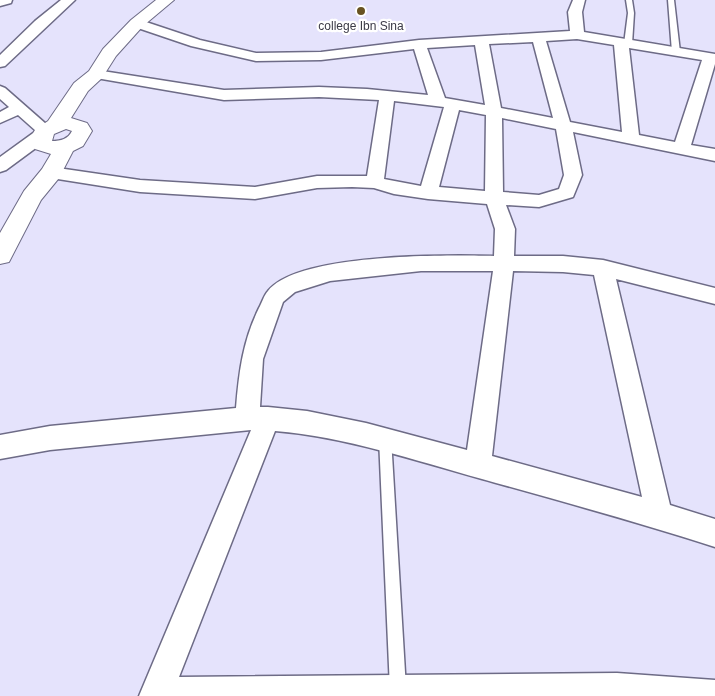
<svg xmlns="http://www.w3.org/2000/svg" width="715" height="696" font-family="Helvetica,sans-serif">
	<rect width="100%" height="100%" fill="#e5e3fc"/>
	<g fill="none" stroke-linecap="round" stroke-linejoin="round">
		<defs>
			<path id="service" d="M626 0H632L634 13 632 44 628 46 624 44 628 13Z
				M668 0H674L680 52 676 54 672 52Z
				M385 432 389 434 391 438 406 689 404 695H392L390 689 379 438 381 434Z"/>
			<path id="minor" d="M0 0H12L11 3 0 6Z
				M61 0H75L5 66 0 67V55L35 21Z
				M573 0H585L582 12 584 32 715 54V64L691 145 715 149V161L573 132 582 175 573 197 539 207 506 205 515 229 514 256H563L603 260 715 288V304L616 279 670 505 715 519V547C638 522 560 501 482 479 414 460 346 437 275 431L179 677 617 673 715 680V696H139L251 430 50 450 0 459V435L50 426 236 408C239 371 243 341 259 308 262 303 264 295 268 291 298 253 447 255 494 256L495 229 487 204 428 199 394 194 374 188 352 187 317 188 255 199 140 192 45 177 42 173 45 169 51 167 140 180 255 187 317 176H367L379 100 319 97 224 100 96 78 91 77 89 74 91 71 96 70 224 90 319 87 367 89 428 95 414 49 321 60 256 61 191 46 132 26 130 23 137 19 200 40 256 53 321 52 419 40 570 31 568 12ZM577 39 614 45 622 132 570 122 546 41ZM533 42 553 118 501 108 489 44ZM475 45 485 105 445 98 427 48ZM629 48 702 60 675 142 639 135ZM394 101 444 107 421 186 384 179ZM459 110 486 115 485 191 439 187ZM502 118 556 129 564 175 559 189 539 195 503 192ZM421 271H493L467 450 366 423 307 411 268 407H260L263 359 283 302 295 292 330 281ZM513 271 563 272 594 275 642 497 492 456Z
				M0 86 5 88 54 131 48 139 6 170 0 172V157L36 131 18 115 0 123V112L9 107 0 99Z"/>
			<path id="secondary" d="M156 0H174L143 26 116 56 102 78 88 91 71 118 87 123 92 131 83 146 73 151 59 178 41 200 9 262 0 264V233L24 191 42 169 51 154 35 149 32 144V135L35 130 48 121 74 83 89 71 103 49 131 20ZM66 129 72 131C68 139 61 141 52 141L54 134Z"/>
		</defs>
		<use href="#service" stroke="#6d6b86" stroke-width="3"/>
		<use href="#minor" stroke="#6d6b86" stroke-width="3"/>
		<use href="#secondary" stroke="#6d6b86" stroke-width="2"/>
		<use href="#service" fill="#fff" fill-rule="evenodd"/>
		<use href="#minor" fill="#fff" fill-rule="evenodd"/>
		<use href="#secondary" fill="#fff" fill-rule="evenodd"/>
	</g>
	<circle fill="#685322" stroke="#fff" stroke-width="2" cx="361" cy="11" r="5"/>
	<g text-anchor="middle" stroke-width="4.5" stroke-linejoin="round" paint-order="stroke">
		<g font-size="12" fill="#3b3a46" stroke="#fff">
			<text x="361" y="30">college Ibn Sina</text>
		</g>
	</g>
</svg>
